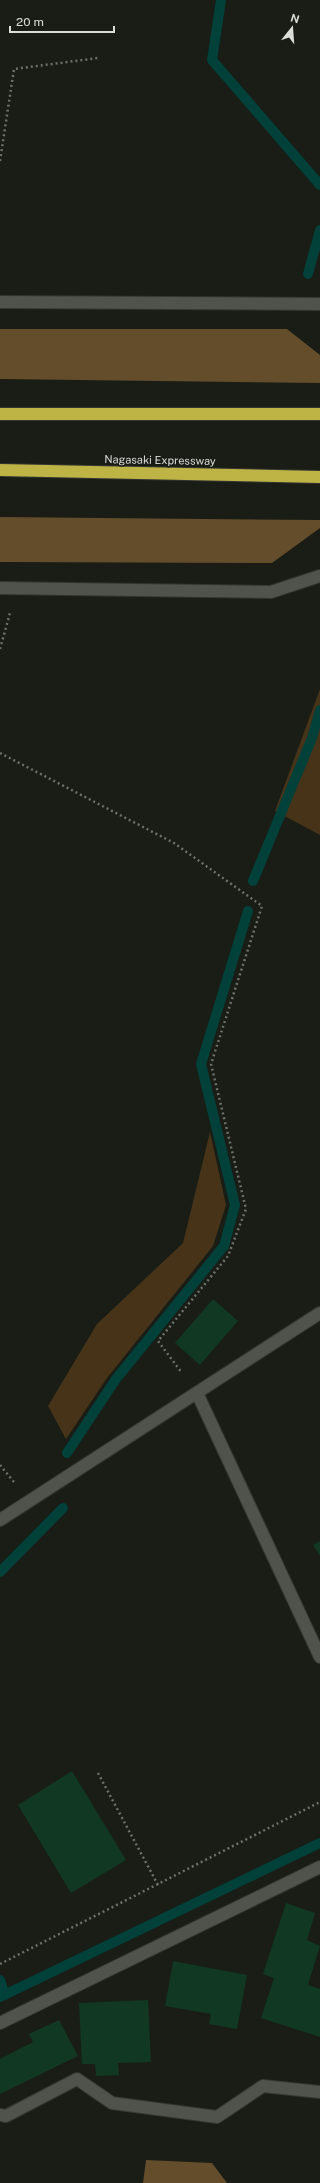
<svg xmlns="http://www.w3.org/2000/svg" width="320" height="2183" font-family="'Public Sans',sans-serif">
	<rect width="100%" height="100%" fill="#191d16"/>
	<path fill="#473418" d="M320 689V835L275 811Z
		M210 1132 226 1205 213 1246 107 1378 66 1439 48 1406 97 1324 183 1243Z"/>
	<path fill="#644d2b" d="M0 329H287L320 355V383L0 379Z
		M0 517 320 520V528L272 563 0 562Z
		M146 2160 212 2163 227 2183H143Z"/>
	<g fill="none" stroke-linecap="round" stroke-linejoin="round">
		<path stroke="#02403a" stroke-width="10" d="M221 0 212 60 320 185
			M308 274 320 230
			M253 881 312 738 320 710
			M67 1453 116 1379 224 1246 235 1205 201 1064 248 911
			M0 1572 63 1508
			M0 1980 5 1995
			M0 1997 320 1843"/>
	</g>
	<path fill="#113823" d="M213 1299 238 1321 200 1365 175 1343Z
		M320 1541V1556L313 1545Z
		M72 1771 126 1860 71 1893 18 1805Z
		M286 1903 315 1913 307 1940 320 1946 308 1985 320 1989V2037L261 2018 274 1978 263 1974Z
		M173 1961 247 1975 237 2029 209 2024 211 2014 165 2006Z
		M148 2000 151 2062 118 2063 119 2075 96 2076 95 2064H82L79 2003Z
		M59 2020 78 2056 0 2094V2059L33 2042 29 2034Z"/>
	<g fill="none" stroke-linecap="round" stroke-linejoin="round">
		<defs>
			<path id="minor" d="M0 302 320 304
				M0 588 271 592 320 576
				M197 1393 320 1657
				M0 1520 320 1313
				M0 2023 320 1867
				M0 2115 6 2116 77 2079 112 2103 217 2117 263 2086 320 2092"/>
			<path id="highway" d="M0 414H320
				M0 470 320 477"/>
		</defs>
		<use href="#minor" stroke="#343632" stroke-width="14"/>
		<use href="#highway" stroke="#343632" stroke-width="14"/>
		<path stroke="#6d706a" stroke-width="2.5" stroke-dasharray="2 3" stroke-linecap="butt" d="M0 161 14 69 98 58
			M0 649 10 613
			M0 753 174 843 262 906 211 1064 246 1209 228 1256 158 1341 182 1373
			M0 1465 14 1482
			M98 1773 158 1885
			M0 1964 320 1802"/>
		<use href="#minor" stroke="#4f534b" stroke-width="12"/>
		<use href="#highway" stroke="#beb345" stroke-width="12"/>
	</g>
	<g text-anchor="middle" stroke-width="3" stroke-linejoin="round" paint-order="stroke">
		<g font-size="11" fill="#dbddd8" stroke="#191d16">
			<text transform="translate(160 460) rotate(1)" y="4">Nagasaki Expressway</text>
		</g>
	</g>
	<g transform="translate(292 28) rotate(17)" stroke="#191d16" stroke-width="3" paint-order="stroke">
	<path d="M0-3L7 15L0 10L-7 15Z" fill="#dbddd8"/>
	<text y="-6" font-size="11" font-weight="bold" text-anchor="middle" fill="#dbddd8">N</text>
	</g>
	<path d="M10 26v6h104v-6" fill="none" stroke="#dbddd8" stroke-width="2"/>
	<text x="16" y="26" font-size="12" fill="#dbddd8" stroke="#191d16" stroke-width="3" paint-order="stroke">20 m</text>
</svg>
